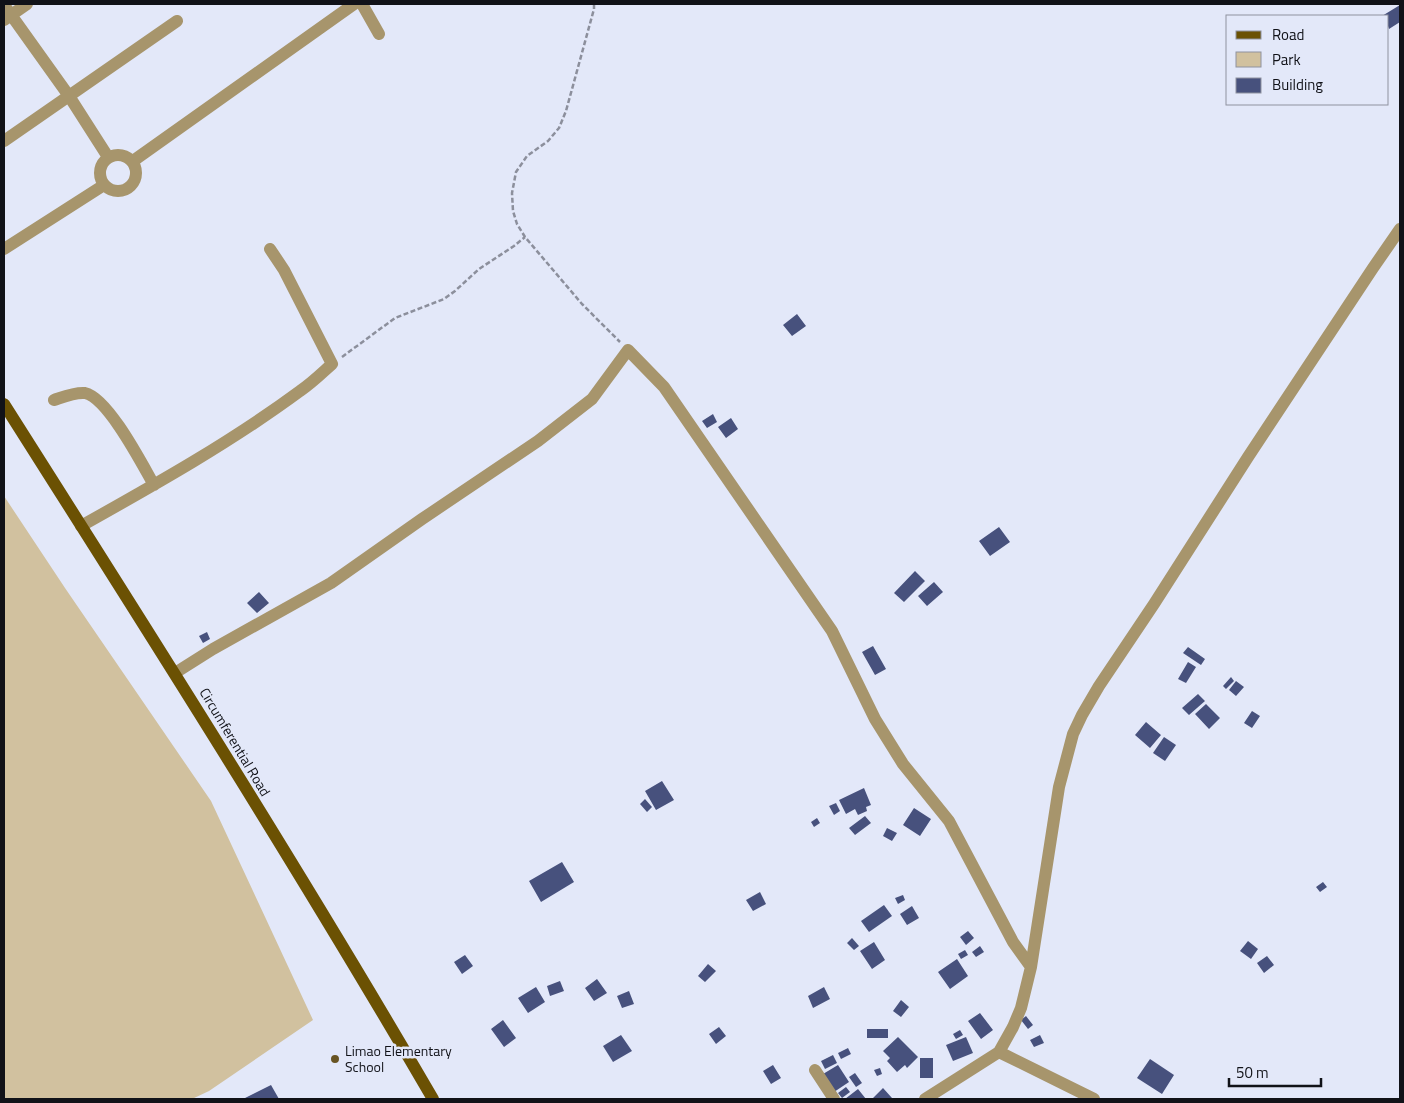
<svg xmlns="http://www.w3.org/2000/svg" width="1404" height="1103" font-family="'Titillium Web',sans-serif">
	<rect width="100%" height="100%" fill="#e3e8f9"/>
	<path fill="#d1c19f" d="M4 496 65 588 211 801 313 1020 209 1091 192 1099H4Z"/>
	<path fill="#47517d" d="M1400 5V22L1389 29 1388 26V16H1382Z
		M797 314 806 326 792 336 783 325Z
		M713 414 717 422 707 428 702 421Z
		M731 418 738 429 726 438 718 427Z
		M999 527 1010 542 990 556 979 541Z
		M915 571 925 581 904 602 894 593Z
		M934 582 943 592 927 606 918 596Z
		M259 592 269 603 257 613 247 603Z
		M207 632 210 639 203 643 199 636Z
		M873 646 886 669 875 675 862 652Z
		M1188 647 1205 659 1201 665 1183 653Z
		M1188 662 1196 667 1186 683 1178 679Z
		M1231 677 1234 681 1226 689 1223 686Z
		M1236 681 1244 687 1236 696 1229 690Z
		M1198 694 1205 701 1189 715 1182 708Z
		M1206 704 1220 718 1209 729 1195 714Z
		M1252 711 1260 716 1252 728 1244 723Z
		M1146 722 1161 735 1150 748 1135 735Z
		M1164 737 1176 745 1165 761 1153 753Z
		M662 781 674 800 656 810 645 791Z
		M864 788 871 805 866 807 867 811 858 815 855 809 846 814 839 800Z
		M645 799 652 807 647 812 640 804Z
		M836 803 840 811 834 815 829 806Z
		M914 808 931 819 920 836 903 825Z
		M865 816 871 823 855 835 849 828Z
		M817 818 820 823 814 827 811 822Z
		M887 828 897 833 892 841 883 836Z
		M562 862 574 882 541 902 529 881Z
		M1323 882 1327 887 1320 892 1316 887Z
		M760 892 766 904 753 911 746 900Z
		M903 895 905 900 898 904 895 898Z
		M884 905 892 916 869 932 861 921Z
		M912 906 919 918 907 925 900 914Z
		M968 931 974 938 966 945 960 937Z
		M852 938 859 946 854 950 847 943Z
		M1248 941 1258 949 1251 959 1240 951Z
		M874 942 885 960 872 969 860 951Z
		M980 946 984 952 976 957 972 952Z
		M965 950 968 955 961 959 958 954Z
		M465 955 473 966 462 974 454 962Z
		M1267 956 1274 965 1264 973 1257 963Z
		M957 959 968 976 950 989 938 972Z
		M708 964 716 971 705 982 698 976Z
		M597 979 607 993 594 1001 585 988Z
		M560 981 564 991 550 996 547 986Z
		M536 987 545 1002 528 1013 518 998Z
		M824 987 830 999 813 1008 808 996Z
		M629 991 634 1004 622 1008 617 996Z
		M901 1000 909 1007 901 1017 893 1011Z
		M980 1013 993 1030 981 1039 968 1021Z
		M1026 1016 1033 1025 1028 1029 1021 1020Z
		M503 1020 516 1038 504 1047 491 1029Z
		M719 1027 726 1036 716 1044 709 1034Z
		M867 1029H888V1038H867Z
		M960 1030 963 1035 956 1039 953 1034Z
		M621 1035 632 1051 613 1062 603 1046Z
		M1040 1035 1044 1043 1034 1047 1030 1040Z
		M898 1037 918 1057 907 1068 905 1065 897 1072 887 1061 890 1058 883 1051Z
		M966 1037 973 1053 953 1061 946 1045Z
		M848 1048 851 1054 841 1059 838 1053Z
		M833 1055 837 1063 825 1069 821 1061Z
		M920 1058H933V1078H920Z
		M1150 1059 1174 1075 1162 1094 1137 1078Z
		M773 1065 781 1078 771 1084 763 1071Z
		M838 1065 849 1082 834 1092 823 1074Z
		M880 1068 882 1074 877 1076 874 1070Z
		M855 1073 862 1083 856 1087 849 1077Z
		M271 1085 279 1099H243Z
		M846 1087 850 1092 842 1098 838 1093Z
		M883 1088 892 1098 891 1099H872Z
		M858 1089 866 1099H845Z"/>
	<g fill="none" stroke-linecap="round" stroke-linejoin="round">
		<path stroke="#8c8f9c" stroke-width="2.5" stroke-dasharray="5 2.5" stroke-linecap="butt" d="M594 4V9L566 111 559 128 548 141 527 156 516 172 512 193 513 211 517 224 525 237 582 304 620 342
			M342 357 395 318 444 299 455 291 479 269 514 246 525 237"/>
		<path stroke="#a7956c" stroke-width="12" d="M362 4 379 34
			M4 5 69 96 108 157
			M4 20 27 4
			M4 141 177 21
			M100 173a18 18 0 1 1 36 0a18 18 0 1 1-36 0Z
			M133 161 354 4
			M4 249 104 185
			M54 400C63 397 75 392 85 393 108 398 142 464 154 485
			M81 526C156 484 231 442 300 391 312 383 322 373 332 364L284 270 270 249
			M175 673 213 649 331 583 422 519 538 441 592 399 628 350 664 387 832 631 875 719 903 764 949 821 1013 942 1031 967
			M999 1052 1094 1099
			M815 1070 834 1099
			M925 1099 999 1052 1013 1027 1021 1008 1031 967 1059 787 1073 734 1082 715 1099 686 1154 604 1248 457 1373 268 1400 229"/>
		<path stroke="#6b5103" stroke-width="12" d="M4 404C150 634 296 864 433 1099"/>
	</g>
	<circle fill="#685423" stroke="#e3e8f9" stroke-width="2" cx="335" cy="1059" r="5"/>
	<g text-anchor="middle" stroke-width="5" stroke-linejoin="round" paint-order="stroke">
		<g font-size="14" fill="#111218" stroke="#e3e8f9">
			<text transform="translate(235 742) rotate(59)" y="5">Circumferential Road</text>
		</g>
		<g font-size="14" fill="#111218" stroke="#e3e8f9" text-anchor="start">
			<text x="345" y="1056">Limao Elementary<tspan x="345" dy="16">School</tspan></text>
		</g>
	</g>
	<rect width="1404" height="1103" fill="none" stroke="#111218" stroke-width="10"/>
	<rect x="1226" y="15" width="162" height="90" fill="#e3e8f9" stroke="#8f929f"/>
	<rect x="1236" y="31" width="25" height="8" fill="#6b5103" stroke="#8f929f"/>
	<text x="1272" y="40" font-size="15" fill="#111218">Road</text>
	<rect x="1236" y="52" width="25" height="15" fill="#d1c19f" stroke="#8f929f"/>
	<text x="1272" y="65" font-size="15" fill="#111218">Park</text>
	<rect x="1236" y="78" width="25" height="15" fill="#47517d" stroke="#8f929f"/>
	<text x="1272" y="90" font-size="15" fill="#111218">Building</text>
	<path d="M1229 1078v8h92v-8" fill="none" stroke="#111218" stroke-width="2.5"/>
	<text x="1236" y="1078" font-size="15" fill="#111218" stroke="#e3e8f9" stroke-width="4" paint-order="stroke">50 m</text>
</svg>
